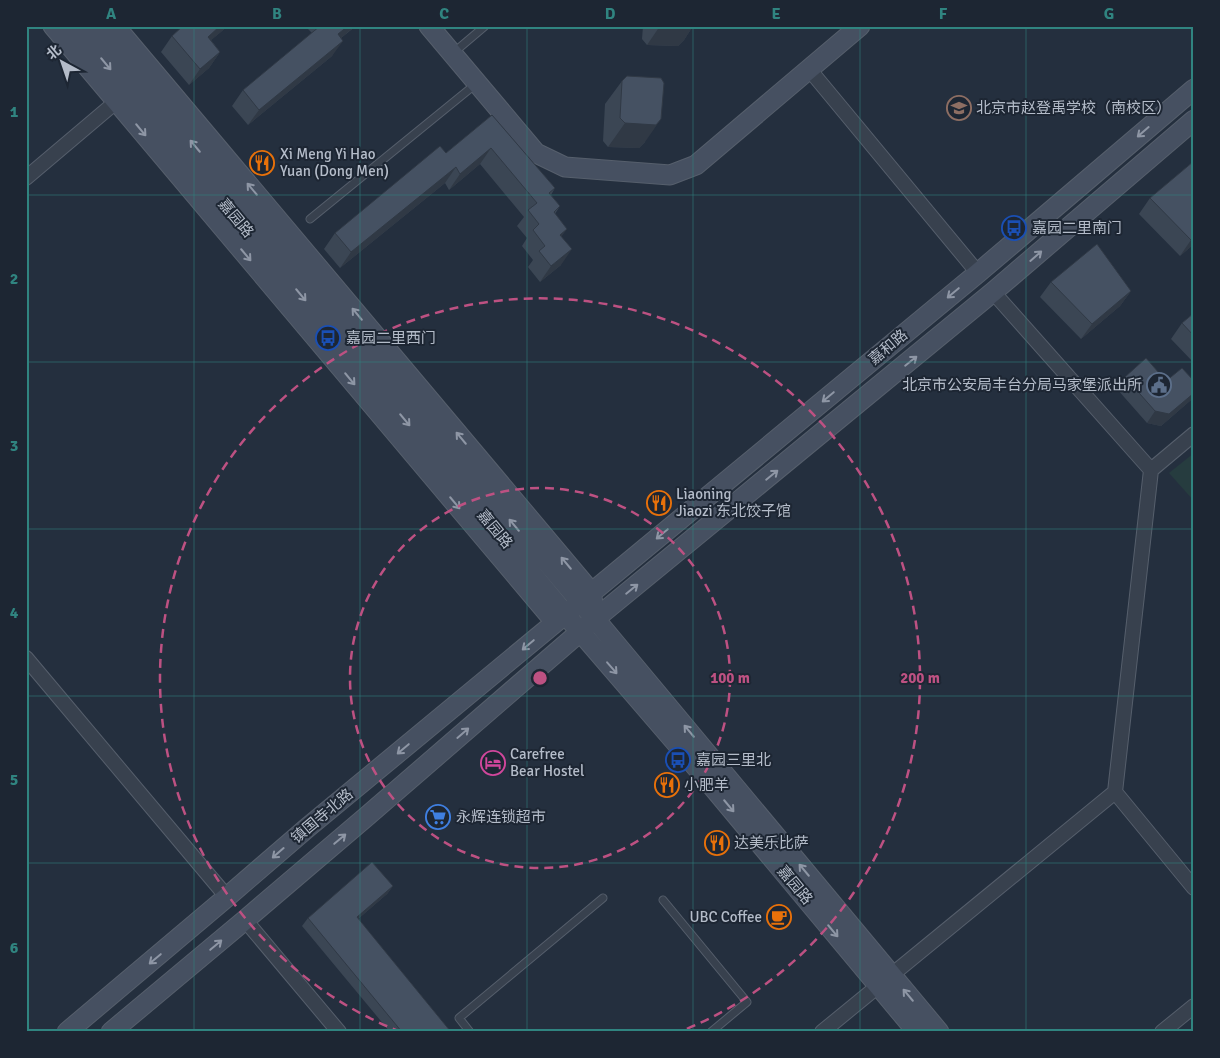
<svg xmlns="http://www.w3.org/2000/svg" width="1220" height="1058" font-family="Signika,'Noto Sans SC',sans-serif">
	<rect width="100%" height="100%" fill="#242f3e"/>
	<path fill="#263c3f" d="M1194 453V501L1169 473Z"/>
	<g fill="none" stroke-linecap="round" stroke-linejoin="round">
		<defs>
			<path id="lane" d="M452 54 485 26
				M310 219 477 83
				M663 900 747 1002 711 1032
				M470 1032 459 1018 603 898"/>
			<path id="street" d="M809 69 978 273
				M26 178 117 101
				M993 292 1151 470
				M26 658 227 897
				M1115 792 1194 888
				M245 920 339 1032
				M822 1032 1115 792 1151 470 1194 434
				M1162 1032 1194 1006"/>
			<path id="secondary" d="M53 26 555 622
				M74 26 335 335 565 614 676 743 917 1032
				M94 26 595 619 939 1032
				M115 26 591 592 593 603
				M429 26 536 153 565 167 670 175 696 165 860 26
				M67 1032 227 897 307 828 978 273 1194 89
				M111 1032 245 920 366 817 595 619 993 292 1194 120"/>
		</defs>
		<use href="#lane" stroke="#565f6c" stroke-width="9"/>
		<use href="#street" stroke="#565f6c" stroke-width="16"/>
		<use href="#secondary" stroke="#565f6c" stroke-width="21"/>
		<use href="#lane" stroke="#38414e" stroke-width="7"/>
		<use href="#street" stroke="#38414e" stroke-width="14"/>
		<use href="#secondary" stroke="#465061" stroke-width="19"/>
	</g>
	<path fill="#3b4654" d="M183 26H228L211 40 220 52 209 68 189 85 161 52 172 36Z
		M310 26H356L341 38 332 56 248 125 232 106 243 90 312 33 308 29Z
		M643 26H693L684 40 678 46 647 45 642 39Z
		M622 81 645 142 639 148 608 147 603 141 605 104Z
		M492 115 555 188 551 195 560 206 555 214 562 237 561 265 540 282 528 267 533 260 522 246 527 238 517 226 524 217 480 164 449 190 445 183 340 268 324 249 335 233 446 153Z
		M1194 161V244L1180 256 1139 214 1150 198Z
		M1051 282 1131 291 1120 306 1081 339 1040 297Z
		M1194 313V363L1171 339 1182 323Z
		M1125 377 1166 381H1194V396L1191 400 1161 426 1147 423 1117 389Z
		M393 886 387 894 358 919 451 1032H390L302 926 308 918Z"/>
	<path fill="#303945" d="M220 26H228L197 52 208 37Z
		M348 26H355L327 50 338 34Z
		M660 26H693L684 40 678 46 647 45Z
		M343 41 332 56 248 125 259 110Z
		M220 52 209 68 189 85 200 69Z
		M661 119 645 142 639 148 608 147 625 123Z
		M491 148 480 164 449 190 460 174Z
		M456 167 445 183 340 268 351 252Z
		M567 229 556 244 560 235Z
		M1194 238V244L1180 256 1191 240Z
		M572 249 561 265 540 282 551 266Z
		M1131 291 1120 306 1081 339 1092 324Z
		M1194 393V396L1191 400 1161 426 1147 423 1155 411Z
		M393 886 387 894 351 925 357 917Z"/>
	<path fill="#455162" stroke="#303945" d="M183 26H220L208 37 220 52 200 69 172 36Z
		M320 26H348L338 34 343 41 259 110 243 90Z
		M627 76 661 78 664 83 661 119 656 125 625 123 620 118 622 81Z
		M492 115 555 188 549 193 560 206 554 212 567 229 560 235 572 249 551 266 539 251 545 246 533 230 539 224 528 210 537 203 491 148 460 174 456 167 351 252 335 233 440 146 446 153Z
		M1194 161V238L1191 240 1150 198Z
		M1097 244 1131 291 1092 324 1051 282Z
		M1194 313V336L1182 323Z
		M1146 358 1166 381 1182 368 1194 381V393L1169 414 1155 411 1125 377Z
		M372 862 393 886 357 917 451 1032H402L308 918Z"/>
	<defs><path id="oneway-shaft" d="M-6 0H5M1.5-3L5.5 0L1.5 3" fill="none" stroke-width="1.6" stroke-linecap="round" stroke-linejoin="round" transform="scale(1.25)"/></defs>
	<g stroke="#8e96a5">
		<use href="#oneway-shaft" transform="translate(106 64) rotate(50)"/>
		<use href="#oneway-shaft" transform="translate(141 130) rotate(50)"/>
		<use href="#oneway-shaft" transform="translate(1143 132) rotate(139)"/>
		<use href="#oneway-shaft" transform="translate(195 146) rotate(-130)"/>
		<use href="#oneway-shaft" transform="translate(252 189) rotate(-130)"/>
		<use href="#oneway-shaft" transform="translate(246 255) rotate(50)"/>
		<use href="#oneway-shaft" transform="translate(1036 256) rotate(-41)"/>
		<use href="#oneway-shaft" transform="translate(953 293) rotate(140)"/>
		<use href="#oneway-shaft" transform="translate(301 295) rotate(50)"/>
		<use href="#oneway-shaft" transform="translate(357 314) rotate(-130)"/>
		<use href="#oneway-shaft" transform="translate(911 361) rotate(-39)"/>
		<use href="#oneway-shaft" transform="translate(350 379) rotate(50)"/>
		<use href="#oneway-shaft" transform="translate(828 397) rotate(140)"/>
		<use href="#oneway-shaft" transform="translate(405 420) rotate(50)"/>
		<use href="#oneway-shaft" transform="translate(461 438) rotate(-130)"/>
		<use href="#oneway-shaft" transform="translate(772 475) rotate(-39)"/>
		<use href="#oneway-shaft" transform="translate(455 503) rotate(50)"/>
		<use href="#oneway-shaft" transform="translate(514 525) rotate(-130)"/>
		<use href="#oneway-shaft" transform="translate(662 534) rotate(140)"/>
		<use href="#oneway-shaft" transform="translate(566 563) rotate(-130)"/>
		<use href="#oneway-shaft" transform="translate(632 589) rotate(-39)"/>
		<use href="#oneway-shaft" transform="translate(528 645) rotate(140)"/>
		<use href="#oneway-shaft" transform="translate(612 668) rotate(49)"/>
		<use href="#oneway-shaft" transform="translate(689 731) rotate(-130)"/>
		<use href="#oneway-shaft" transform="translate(463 733) rotate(-41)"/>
		<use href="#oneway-shaft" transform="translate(403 749) rotate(140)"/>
		<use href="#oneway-shaft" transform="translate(729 806) rotate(50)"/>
		<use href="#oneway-shaft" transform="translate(340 839) rotate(-40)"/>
		<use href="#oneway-shaft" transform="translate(278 853) rotate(139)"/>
		<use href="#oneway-shaft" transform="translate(804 870) rotate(-130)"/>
		<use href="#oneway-shaft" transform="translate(833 931) rotate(50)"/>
		<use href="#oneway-shaft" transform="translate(216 945) rotate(-40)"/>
		<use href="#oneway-shaft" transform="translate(155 959) rotate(140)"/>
		<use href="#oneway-shaft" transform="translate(908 995) rotate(-130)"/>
	</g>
	<path fill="none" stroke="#308480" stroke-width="1" stroke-opacity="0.55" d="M194 26V1032M360 26V1032M527 26V1032M693 26V1032M860 26V1032M1026 26V1032M26 195H1194M26 362H1194M26 529H1194M26 696H1194M26 863H1194"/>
	<g fill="none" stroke="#bd5182" stroke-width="2.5" stroke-dasharray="9 6">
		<circle cx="540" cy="678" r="190"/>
		<path d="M401 1032A380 380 0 1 1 679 1032"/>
	</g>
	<defs>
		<symbol id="school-ring" viewBox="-11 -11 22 22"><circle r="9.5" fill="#1d2633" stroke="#8d6e63" stroke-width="1.5"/><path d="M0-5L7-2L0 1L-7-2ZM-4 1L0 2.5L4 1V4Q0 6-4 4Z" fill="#8d6e63"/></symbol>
		<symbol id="restaurant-ring" viewBox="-11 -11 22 22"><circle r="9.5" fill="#1d2633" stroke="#e8710a" stroke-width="1.5"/><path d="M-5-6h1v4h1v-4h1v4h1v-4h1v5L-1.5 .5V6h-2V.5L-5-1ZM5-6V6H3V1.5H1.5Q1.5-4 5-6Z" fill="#e8710a"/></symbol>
		<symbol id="bus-ring" viewBox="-11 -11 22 22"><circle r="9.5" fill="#1d2633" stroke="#1a4fb4" stroke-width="1.5"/><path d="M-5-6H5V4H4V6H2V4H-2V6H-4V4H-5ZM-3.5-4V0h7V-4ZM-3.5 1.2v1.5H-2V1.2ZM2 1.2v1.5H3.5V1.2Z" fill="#1a4fb4"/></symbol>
		<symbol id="civic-ring" viewBox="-11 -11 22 22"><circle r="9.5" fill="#1d2633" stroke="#5c6f8a" stroke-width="1.5"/><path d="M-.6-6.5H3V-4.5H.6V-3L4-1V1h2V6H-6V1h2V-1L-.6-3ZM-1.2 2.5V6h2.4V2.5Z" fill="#5c6f8a"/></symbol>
		<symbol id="hotel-ring" viewBox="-11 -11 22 22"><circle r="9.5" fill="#1d2633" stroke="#d1479c" stroke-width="1.5"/><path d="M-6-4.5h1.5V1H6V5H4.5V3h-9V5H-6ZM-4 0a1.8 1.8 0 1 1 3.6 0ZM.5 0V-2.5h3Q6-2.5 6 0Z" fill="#d1479c"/></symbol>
		<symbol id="supermarket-ring" viewBox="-11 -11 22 22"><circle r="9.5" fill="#1d2633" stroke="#3f7fe0" stroke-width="1.5"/><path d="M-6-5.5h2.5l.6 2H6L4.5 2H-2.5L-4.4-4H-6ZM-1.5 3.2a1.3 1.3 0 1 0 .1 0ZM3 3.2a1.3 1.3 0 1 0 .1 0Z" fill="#3f7fe0"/></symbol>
		<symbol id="cafe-ring" viewBox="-11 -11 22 22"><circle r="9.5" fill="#1d2633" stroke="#e8710a" stroke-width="1.5"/><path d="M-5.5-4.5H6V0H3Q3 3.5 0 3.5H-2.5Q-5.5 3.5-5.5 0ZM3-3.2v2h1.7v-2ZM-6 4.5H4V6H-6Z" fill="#e8710a"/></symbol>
	</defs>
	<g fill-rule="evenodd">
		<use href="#school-ring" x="945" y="94" width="28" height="28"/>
		<use href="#restaurant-ring" x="248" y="149" width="28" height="28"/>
		<use href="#bus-ring" x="1000" y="214" width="28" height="28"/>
		<use href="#bus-ring" x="314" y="324" width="28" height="28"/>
		<use href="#civic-ring" x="1145" y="371" width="28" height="28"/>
		<use href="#restaurant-ring" x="645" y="489" width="28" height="28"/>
		<use href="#bus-ring" x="664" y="746" width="28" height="28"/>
		<use href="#hotel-ring" x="479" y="749" width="28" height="28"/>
		<use href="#restaurant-ring" x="653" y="771" width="28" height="28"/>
		<use href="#supermarket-ring" x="424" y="803" width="28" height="28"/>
		<use href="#restaurant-ring" x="703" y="829" width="28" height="28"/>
		<use href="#cafe-ring" x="765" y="903" width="28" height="28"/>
	</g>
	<g text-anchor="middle" stroke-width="4" stroke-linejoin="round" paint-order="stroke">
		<g font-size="15" fill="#b4bcc9" stroke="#1d2633" text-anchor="start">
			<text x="976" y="113">北京市赵登禹学校（南校区）</text>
			<text x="280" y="159">Xi Meng Yi Hao<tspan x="280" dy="17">Yuan (Dong Men)</tspan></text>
			<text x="1032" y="233">嘉园二里南门</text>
			<text x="346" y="343">嘉园二里西门</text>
			<text x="1142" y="390" text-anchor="end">北京市公安局丰台分局马家堡派出所</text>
			<text x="676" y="499">Liaoning<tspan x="676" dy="17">Jiaozi 东北饺子馆</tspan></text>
			<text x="510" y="759">Carefree<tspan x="510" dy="17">Bear Hostel</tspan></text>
			<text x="696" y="765">嘉园三里北</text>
			<text x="684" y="790">小肥羊</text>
			<text x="456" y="822">永辉连锁超市</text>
			<text x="734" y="848">达美乐比萨</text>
			<text x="762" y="922" text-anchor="end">UBC Coffee</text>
		</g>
		<g font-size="15" fill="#b4bcc9" stroke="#1d2633">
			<text transform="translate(236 218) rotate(50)" y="5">嘉园路</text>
			<text transform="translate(888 347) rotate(-40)" y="5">嘉和路</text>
			<text transform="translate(495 529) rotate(50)" y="5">嘉园路</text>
			<text transform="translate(322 816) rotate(-40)" y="5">镇国寺北路</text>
			<text transform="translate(795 885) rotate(50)" y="5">嘉园路</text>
		</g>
	</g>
	<circle cx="540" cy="678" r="8" fill="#bd5182" stroke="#1d2633" stroke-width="2.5"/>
	<g font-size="15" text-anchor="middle" font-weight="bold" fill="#bd5182" stroke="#1d2633" stroke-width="4" stroke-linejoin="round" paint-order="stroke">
		<text x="730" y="683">100 m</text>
		<text x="920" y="683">200 m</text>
	</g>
	<rect width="1220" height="1058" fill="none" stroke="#1d2633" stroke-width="55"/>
	<g transform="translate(62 62) rotate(320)" stroke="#1d2633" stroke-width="4" paint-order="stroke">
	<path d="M0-4L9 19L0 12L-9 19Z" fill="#b4bcc9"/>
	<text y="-8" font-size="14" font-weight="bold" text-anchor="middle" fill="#b4bcc9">北</text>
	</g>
	<rect x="28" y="28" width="1164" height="1002" fill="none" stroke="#308480" stroke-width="2"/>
	<g font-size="16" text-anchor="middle" font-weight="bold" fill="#308480">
		<text x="111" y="19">A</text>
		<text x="277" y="19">B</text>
		<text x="444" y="19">C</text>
		<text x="610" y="19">D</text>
		<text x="776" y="19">E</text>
		<text x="943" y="19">F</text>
		<text x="1109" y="19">G</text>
		<text x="14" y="117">1</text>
		<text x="14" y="284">2</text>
		<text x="14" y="451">3</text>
		<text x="14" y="618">4</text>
		<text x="14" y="785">5</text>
		<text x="14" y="953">6</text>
	</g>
</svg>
